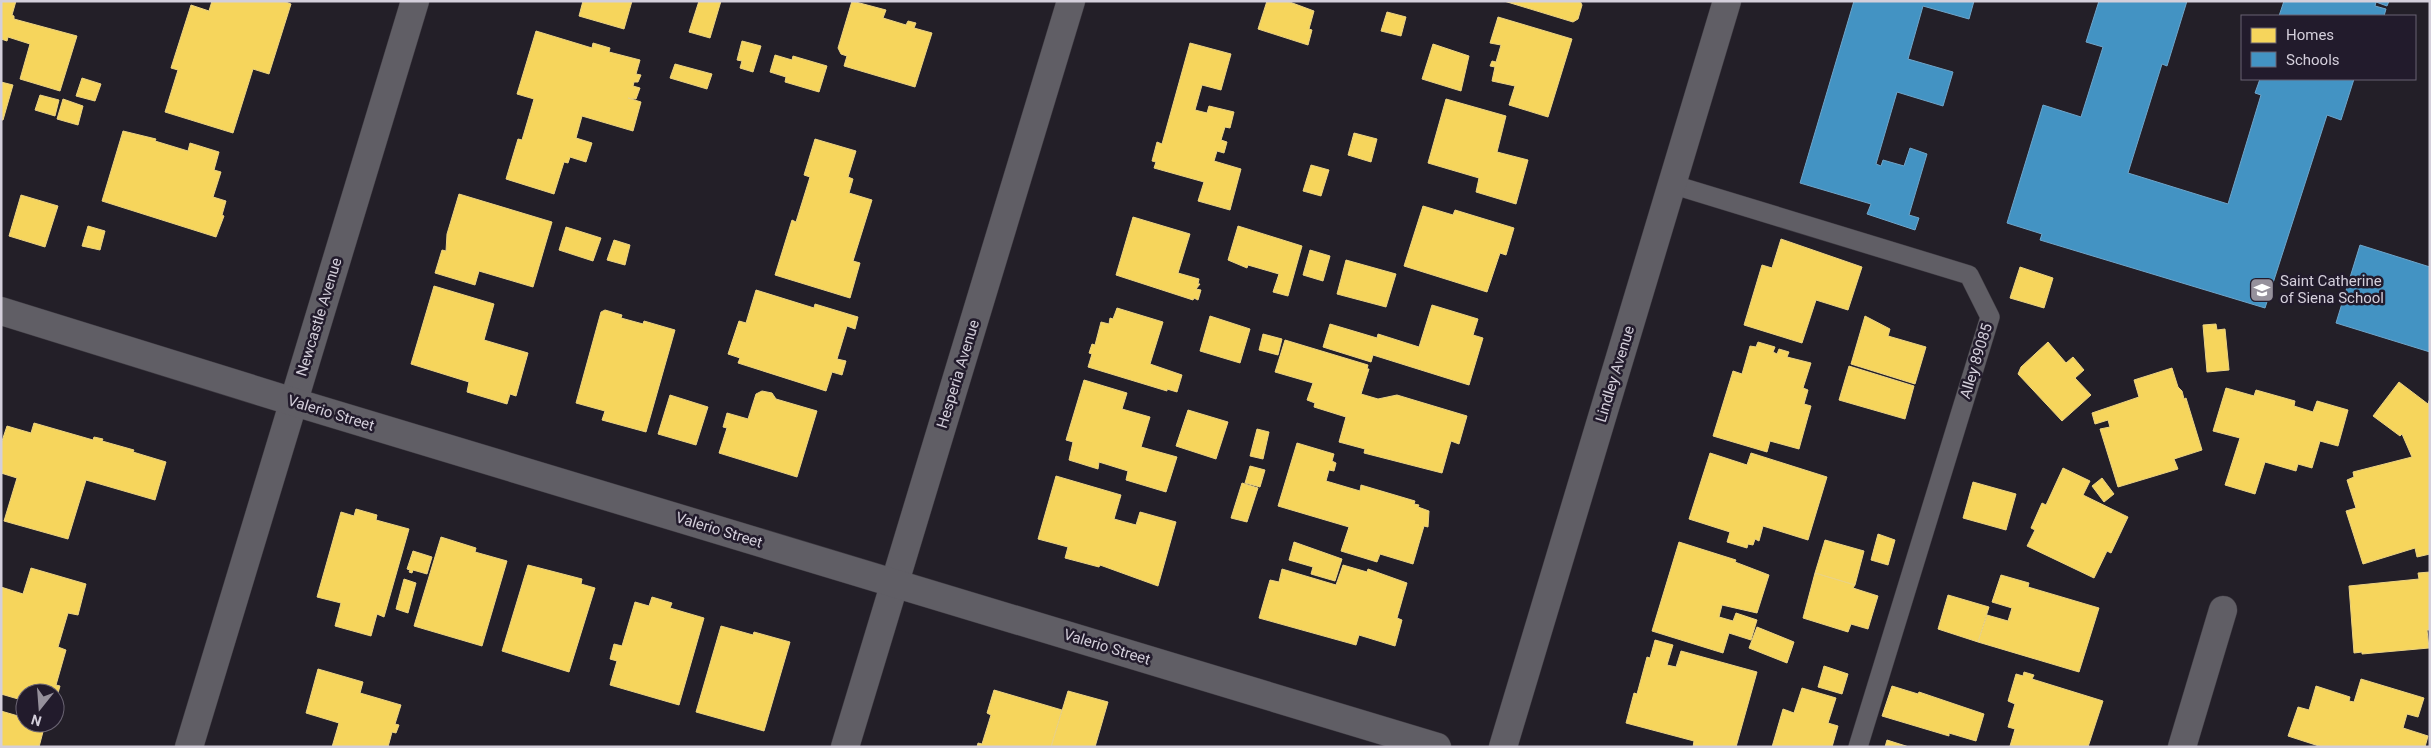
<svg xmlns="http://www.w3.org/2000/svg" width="2431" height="748" font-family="Roboto,sans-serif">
	<rect width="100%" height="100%" fill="#231f28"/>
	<path fill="#f6d55c" stroke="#ecd382" d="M1 1H16L12 15 14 16V19L77 36 60 91 20 79 30 44 8 37 7 41 1 39Z
		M212 1H283L291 4 269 74 253 69 233 133 165 112 178 70 171 68 191 5 209 11Z
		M583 1H632L624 29 579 16Z
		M699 1H721L710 38 689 32Z
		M852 1 886 10 883 18 906 25 908 21 916 23 914 28 932 33 915 87 844 66 847 56 841 54 838 48Z
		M1267 1H1287L1314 11 1309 29 1312 30 1308 45 1258 29Z
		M1504 1H1580L1582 5 1578 19 1573 22Z
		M1387 12 1406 17 1401 36 1381 31Z
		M1498 17 1572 39 1548 117 1509 105 1515 86 1492 81 1495 67 1490 66 1492 61 1496 62 1501 45 1490 43Z
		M536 31 592 48 593 43 610 48 609 52 640 60 636 74 641 75 638 82H634L633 86 640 88 636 99 628 98 641 102 633 131 582 116 576 138 592 143 586 162 570 157 568 163 564 162 554 194 506 179 518 139 522 140 534 99 517 94Z
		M742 41 761 46 753 72 740 68 742 61 737 60Z
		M1190 43 1231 54 1221 90 1202 85 1195 110 1207 113 1209 106 1234 112 1230 128 1225 127 1221 140 1227 142 1224 153 1217 151 1214 161 1241 169 1230 210 1198 201 1204 182 1154 168 1156 162 1152 161 1157 142 1162 144Z
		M1433 44 1469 56 1461 91 1422 79Z
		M775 55 792 60 793 56 827 66 819 92 785 82 786 77 770 72Z
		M675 64 712 74 707 89 670 78Z
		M82 78 101 84 95 101 76 96Z
		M1 82 13 85 3 120H1Z
		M40 95 59 100 55 116 35 110Z
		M63 99 83 106 78 125 57 119Z
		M1446 99 1506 116 1497 152 1528 160 1516 204 1476 192 1479 178 1428 163Z
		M123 131 156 139 155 141 188 151 190 143 219 152 214 170 221 172 213 197 226 201 222 215 224 216 216 237 102 201Z
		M1354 133 1377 139 1371 162 1348 155Z
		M815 139 856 151 848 177 853 179 849 193 872 200 853 261 860 263 850 298 775 275 792 220 796 222 810 177 804 175Z
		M1311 165 1329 170 1321 196 1303 191Z
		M459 194 552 222 533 287 479 271 475 285 435 273 442 250 446 251 447 234Z
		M21 195 58 206 45 247 9 236Z
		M1423 206 1453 215 1455 210 1514 228 1506 255 1500 253 1487 292 1404 266Z
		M1133 217 1190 234 1178 273 1199 279 1198 284H1200L1196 289 1201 290 1198 300 1194 298 1193 300 1116 275Z
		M88 226 105 231 100 250 82 246Z
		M1238 226 1302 246 1288 296 1273 292 1279 274 1248 265 1247 268 1228 260Z
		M566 227 601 238 593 261 559 250Z
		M1781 239 1862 267 1848 310 1816 300 1802 343 1744 325 1762 265 1772 268Z
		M614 240 630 245 625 265 607 260Z
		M1310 250 1330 256 1323 281 1303 275Z
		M1346 260 1396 274 1386 307 1337 294Z
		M2020 267 2053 278 2044 308 2010 298Z
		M434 286 494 304 484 340 528 353 516 396 510 394 507 404 467 392 469 382 411 364Z
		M756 290 814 308 815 304 858 317 855 329 847 326 837 359 846 361 842 375 832 372 826 391 738 363 740 358 728 354 739 321 746 323Z
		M1432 305 1478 319 1473 335 1483 338 1469 385 1373 355 1371 362 1323 347 1330 324 1377 338 1378 334 1419 347Z
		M1117 308 1163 322 1150 364 1182 375 1177 392 1167 389V391L1088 367 1092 354 1089 353 1092 344 1095 345 1101 322 1109 324 1110 318 1113 319Z
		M605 310 622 315 621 318 643 324 644 321 675 330 646 432 602 420 605 411 576 403 601 312Z
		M1210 316 1250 329 1240 363 1200 351Z
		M1865 316 1890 329 1888 336 1926 347 1915 384 1851 364Z
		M2216 324 2217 330 2225 329 2229 370 2207 372 2203 325Z
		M1263 334 1282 339 1278 355 1259 350Z
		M1285 340 1368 365 1367 369H1369L1361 394 1378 399 1397 395 1467 416 1459 444 1451 441 1442 473 1364 453 1365 449 1339 442 1346 417 1314 407 1315 403 1307 400 1313 383 1275 372Z
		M1758 342 1775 347 1773 352 1777 354 1779 349 1789 352 1787 357 1811 363 1803 388 1808 390 1804 404 1811 406 1799 449 1770 441 1767 452 1713 436 1733 371 1742 374 1750 346 1756 347Z
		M2048 342 2066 363 2073 357 2084 370 2075 378 2091 395 2062 421 2018 374 2021 367Z
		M1849 366 1914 386 1905 419 1839 400Z
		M2172 368 2178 387 2182 391 2184 399 2186 398 2202 450 2174 459 2178 469 2118 487 2100 429 2110 427 2108 420 2095 424 2092 413 2139 397 2134 380Z
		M1084 380 1127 393 1122 409 1150 417 1141 447 1177 457 1166 492 1126 480 1128 471 1099 462 1098 469 1069 460 1073 442 1066 440Z
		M2399 382 2428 404 2430 398V554L2417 557 2415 548 2363 564 2346 511 2356 508 2347 480 2354 477 2353 472 2412 457 2402 434 2400 436 2373 416Z
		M2226 388 2254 396 2256 390 2295 401 2294 406 2313 412 2317 401 2348 410 2338 446 2320 441 2312 468 2298 464 2296 471 2265 462 2255 494 2225 485 2240 438 2213 431Z
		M762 391 772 393 776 399 817 411 797 477 719 453 727 428 723 427 727 413 748 419 756 394Z
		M670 395 708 407 696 445 658 434Z
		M1188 410 1228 422 1216 459 1176 446Z
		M34 423 93 440 94 437 103 439 102 441 134 450 133 452 166 462 155 500 86 480 68 539 4 521 17 478 1 473V444L7 426 31 433Z
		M1257 429 1269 432 1263 459 1250 456Z
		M1297 443 1334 454 1332 461 1336 463 1334 471 1329 470 1326 481 1360 491 1361 485 1415 501 1414 504 1419 505 1418 507 1429 511 1428 527 1424 526 1413 564 1380 554 1377 562 1341 551 1349 527 1278 506Z
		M1710 453 1747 465 1751 453 1827 477 1808 540 1763 526 1759 541 1755 539 1753 545 1748 544 1747 548 1727 542 1730 532 1689 519Z
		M1250 466 1265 470 1260 487 1245 483Z
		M2063 468 2090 481 2083 495 2128 517 2111 553 2107 551 2094 578 2027 546 2035 530 2031 528 2042 503 2046 505Z
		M1056 476 1121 495 1114 519 1136 525 1140 512 1176 522 1158 586 1100 565 1099 567 1065 558 1068 547 1038 539Z
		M2102 478 2114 494 2104 502 2092 486Z
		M1973 482 2016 494 2006 530 1963 518Z
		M1242 483 1258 488 1247 522 1231 518Z
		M356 509 377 515 376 520 409 529 384 617 377 614 371 636 335 626 341 603 317 597 341 512 354 516Z
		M1878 534 1895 540 1888 565 1871 560Z
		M441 537 476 548 475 552 507 561 482 646 414 626Z
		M1825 540 1864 551 1855 585 1815 573Z
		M1294 542 1342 559 1335 581 1311 574 1313 567 1289 560Z
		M1679 542 1736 560 1735 562 1769 575 1757 613 1722 605 1719 617 1733 621 1736 613 1757 620 1751 640 1729 633 1723 653 1652 631Z
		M413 551 432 557 427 574 413 570 412 573 409 572 410 570 407 569Z
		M528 565 582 579 581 584 595 588 569 672 502 651Z
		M1343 565 1367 572 1368 569 1407 583 1397 618 1402 620 1395 646 1359 635 1356 645 1259 618 1270 580 1279 582 1282 569 1336 585Z
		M31 568 86 584 78 615 68 613 58 647 66 650 56 685 60 686 58 693H25V701L1 694V587L23 594Z
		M2430 572V630H2427L2429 648 2362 654V652L2354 653 2349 586 2419 579 2418 573Z
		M1815 573 1855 585 1853 588 1878 596 1868 629 1851 624 1848 632 1803 618Z
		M2001 575 2029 583 2028 587 2099 608 2079 672 1978 642 1987 615 2008 621 2012 608 1992 602Z
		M404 579 416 583 408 613 396 609Z
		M1948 595 1989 607 1978 642 1938 629Z
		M652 597 672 603 670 608 704 618 679 705 610 685 617 661 610 659 614 644 622 646 635 602 649 606Z
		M721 626 753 635 754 632 790 642 764 731 696 712Z
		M1757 627 1794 642 1787 663 1749 648Z
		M1655 640 1673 645 1667 665 1676 667 1681 651 1757 672 1736 747H1693L1694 741 1626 723 1634 693 1637 694 1647 657 1650 658Z
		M1824 666 1848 674 1842 694 1818 687Z
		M318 669 363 682 360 693 401 705 395 724 399 725 396 733 392 732 388 747H332L339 723 306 713Z
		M2024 672 2034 675 2032 679 2103 701 2088 747 2010 746 2015 729 2008 727 2015 704 2008 701 2016 674 2023 676Z
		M2361 679 2424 698 2418 717 2407 714 2403 728 2428 736 2425 747H2322L2288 736 2298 707 2309 710 2316 686 2350 697 2349 701 2354 702Z
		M1892 686 1918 694 1919 692 1984 714 1976 741 1949 733V736L1882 716Z
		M1802 688 1836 698 1828 723 1838 726 1832 747H1772L1783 709 1794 713Z
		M994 690 1062 710 1051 747H977L978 743 982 744 991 715 987 713Z
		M1068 691 1108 702 1095 747H1051Z
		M1 711 25 718V723L45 724 39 747H1Z
		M1887 740 1909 747H1885Z"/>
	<path fill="#4393c3" stroke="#6ea5ca" d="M1854 1H1974L1969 19 1923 6 1908 59 1953 72 1943 106 1897 92 1876 164 1881 166 1883 160 1904 166 1910 148 1927 154 1909 215 1919 218 1915 230 1867 214 1871 204 1800 183Z
		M2099 1H2187L2167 66 2162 64 2128 173 2228 204 2261 95 2255 93 2260 79H2354L2341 120 2327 115 2265 308 2040 240 2042 234 2007 223 2043 105 2081 117 2103 47 2086 42Z
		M2284 1H2389L2387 6 2376 2 2375 6 2386 9 2384 16H2279Z
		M2360 245 2430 267V352L2336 323Z"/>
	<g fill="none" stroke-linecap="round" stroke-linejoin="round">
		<defs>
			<path id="service" d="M1671 184 1969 275 1990 317 1858 747"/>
			<path id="minor" d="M189 747 415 1
				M845 747 1071 1
				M2182 747 2223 610"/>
			<path id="tertiary" d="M1 311 294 402 1437 747"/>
			<path id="secondary" d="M1503 747 1727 1"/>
		</defs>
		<use href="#service" stroke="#3d3941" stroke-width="20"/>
		<use href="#minor" stroke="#3d3941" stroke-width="29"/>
		<use href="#tertiary" stroke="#3d3941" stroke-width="29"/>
		<use href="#secondary" stroke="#3d3941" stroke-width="29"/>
		<use href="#service" stroke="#605e65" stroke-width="19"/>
		<use href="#minor" stroke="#605e65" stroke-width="28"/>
		<use href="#tertiary" stroke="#605e65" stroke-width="28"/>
		<use href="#secondary" stroke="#605e65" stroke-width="28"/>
	</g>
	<defs>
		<symbol id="school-square" viewBox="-11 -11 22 22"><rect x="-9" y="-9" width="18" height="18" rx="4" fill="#96919c" stroke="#221b2c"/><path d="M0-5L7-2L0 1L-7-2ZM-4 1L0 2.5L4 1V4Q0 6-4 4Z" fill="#fff"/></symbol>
	</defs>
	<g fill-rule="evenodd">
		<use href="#school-square" x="2248" y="276" width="28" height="28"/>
	</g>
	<g text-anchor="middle" stroke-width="5" stroke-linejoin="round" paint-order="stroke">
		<g font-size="15" fill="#d4cfdb" stroke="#221b2c" text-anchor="start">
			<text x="2280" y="286">Saint Catherine<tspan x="2280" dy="17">of Siena School</tspan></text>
		</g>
		<g font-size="15" fill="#d4cfdb" stroke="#221b2c">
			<text transform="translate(319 317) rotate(-73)" y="5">Newcastle Avenue</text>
			<text transform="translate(1976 361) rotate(-73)" y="5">Alley 89085</text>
			<text transform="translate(958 374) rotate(-73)" y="5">Hesperia Avenue</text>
			<text transform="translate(1615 374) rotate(-73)" y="5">Lindley Avenue</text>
			<text transform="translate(331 413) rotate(17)" y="5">Valerio Street</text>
			<text transform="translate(719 530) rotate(17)" y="5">Valerio Street</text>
			<text transform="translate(1107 647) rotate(17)" y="5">Valerio Street</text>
		</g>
	</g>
	<rect width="2431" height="748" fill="none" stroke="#d4cfdb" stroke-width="5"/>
	<rect x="2241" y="15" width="175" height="65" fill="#221b2c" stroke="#696372"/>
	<rect x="2251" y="28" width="25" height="15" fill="#f6d55c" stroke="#696372"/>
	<text x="2286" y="40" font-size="15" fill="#d4cfdb">Homes</text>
	<rect x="2251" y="52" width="25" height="15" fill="#4393c3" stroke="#696372"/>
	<text x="2286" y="65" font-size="15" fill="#d4cfdb">Schools</text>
	<g transform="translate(40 708) rotate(197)"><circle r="24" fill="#221b2c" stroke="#696372"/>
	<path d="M0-4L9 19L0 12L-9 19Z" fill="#96919c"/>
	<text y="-8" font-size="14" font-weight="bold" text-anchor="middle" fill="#d4cfdb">N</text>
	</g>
</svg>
